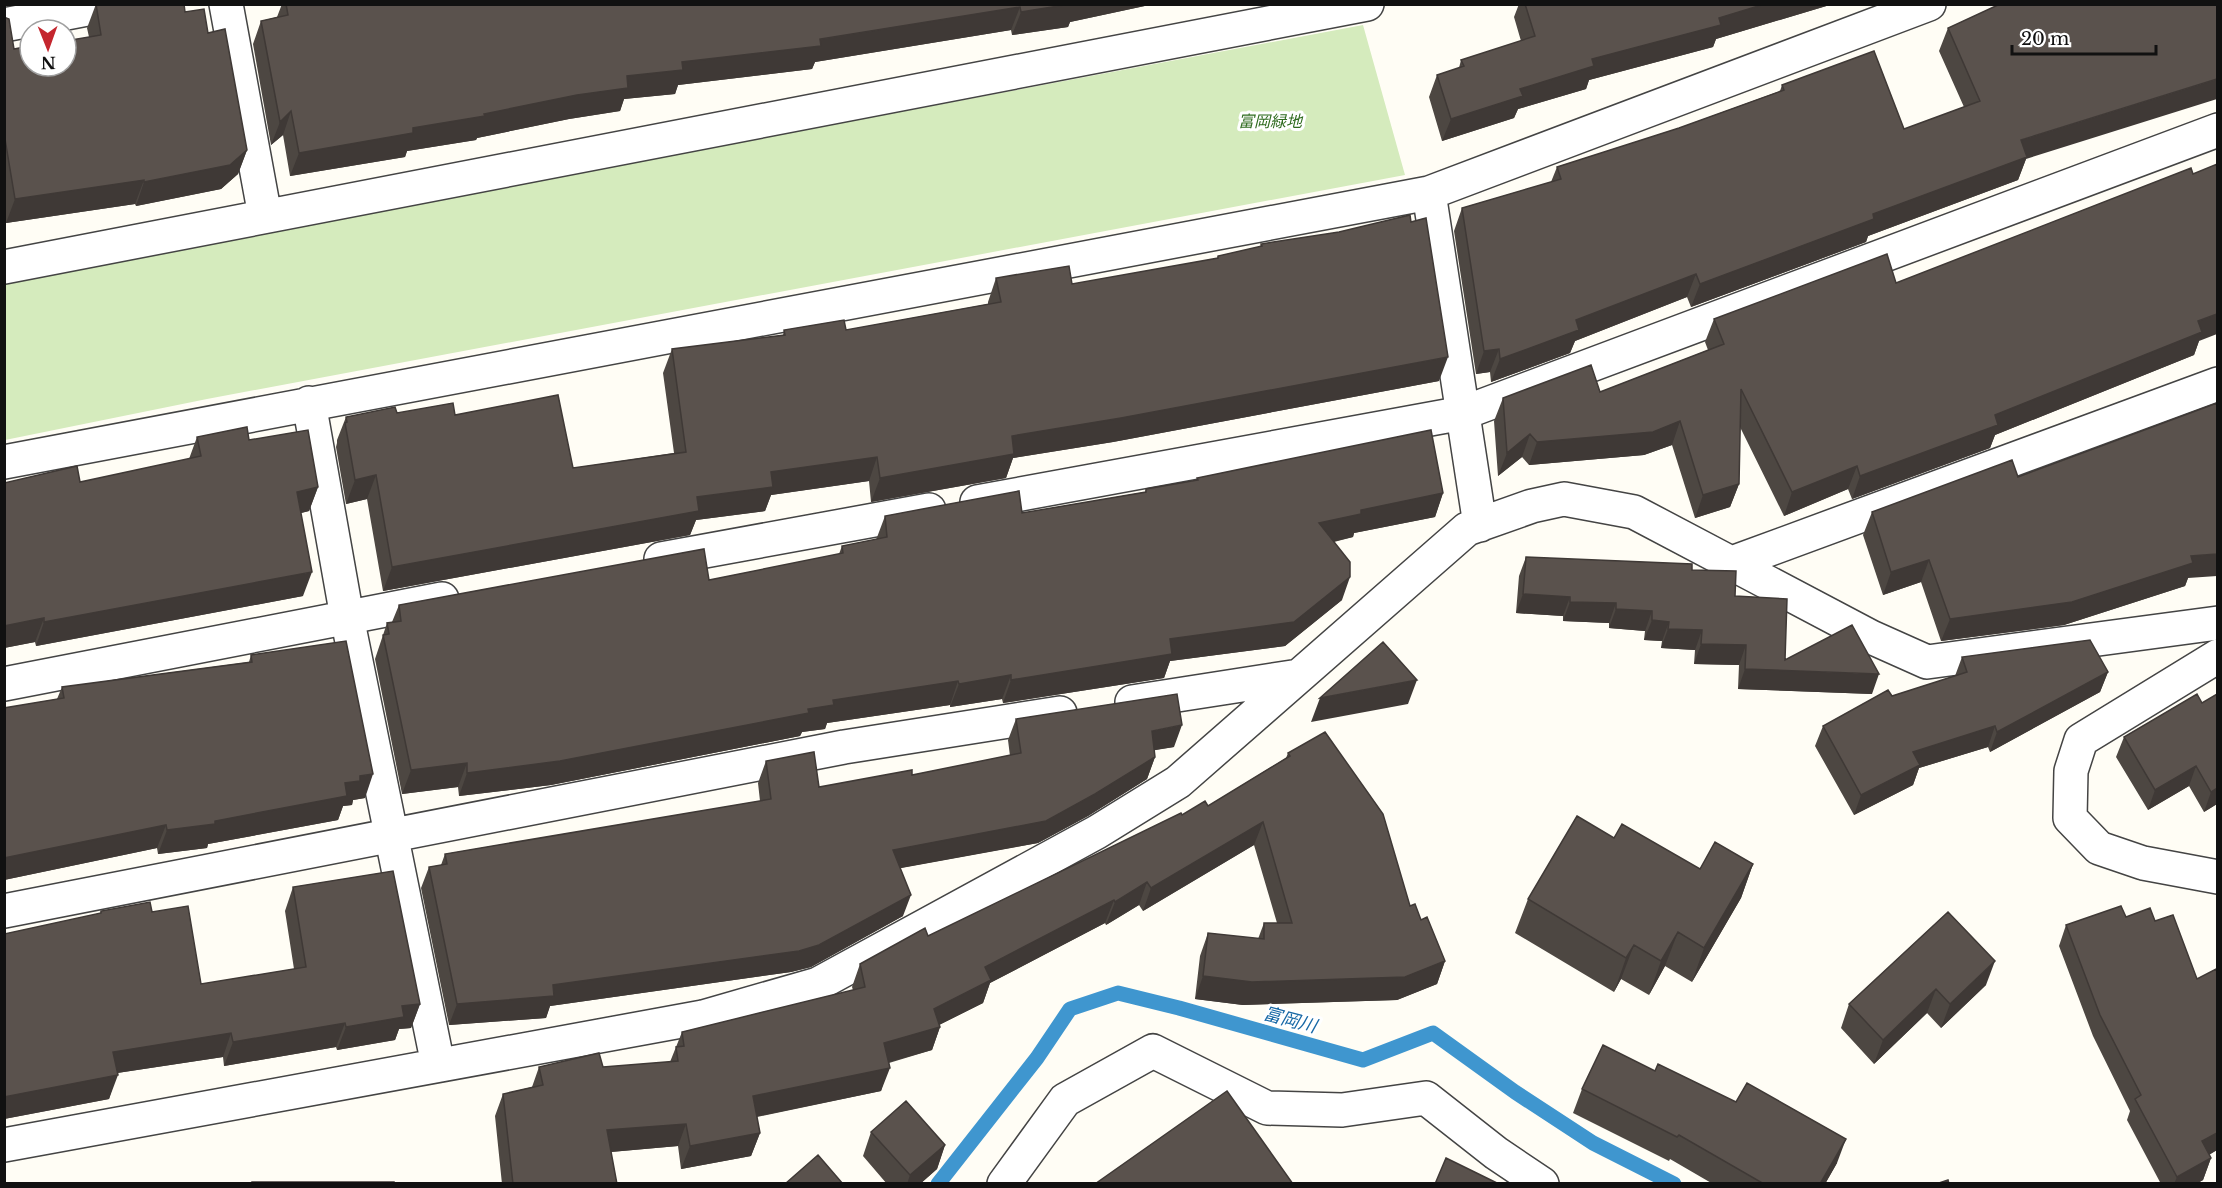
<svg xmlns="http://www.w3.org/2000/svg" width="2222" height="1188" font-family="'Libre Baskerville','Noto Sans JP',serif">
	<rect width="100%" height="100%" fill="#fffdf5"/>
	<path fill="#d5ebbd" d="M1363 25 1405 175 207 399 5 440V283L292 226Z"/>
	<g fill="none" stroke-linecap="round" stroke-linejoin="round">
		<path stroke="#3f96cf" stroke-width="15" d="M938 1184 1037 1058 1070 1009 1118 993 1179 1008 1363 1060 1433 1033 1515 1092 1593 1143 1674 1184"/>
		<defs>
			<path id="minor" d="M226 4 265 216
				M4 25 113 4
				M1429 193 1480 525
				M4 267 1367 4
				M309 403 347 617 438 1065
				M4 462 1429 193 1929 4
				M977 502 1463 413 2218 130
				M661 559 929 510
				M1732 563 2218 384
				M4 684 442 599
				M1132 702 1299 676
				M4 911 844 747 1060 713
				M4 1145 703 1017 818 984 1097 832 1178 782 1467 529 1532 506 1564 499 1634 512 1871 637 1927 662 2218 623
				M1004 1184 1065 1100 1153 1051 1267 1108 1342 1110 1426 1098 1496 1153 1542 1184"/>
			<path id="tertiary" d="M2218 656 2081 740 2071 771 2070 818 2099 848 2143 863 2218 877"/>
		</defs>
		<use href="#minor" stroke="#444" stroke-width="36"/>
		<use href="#tertiary" stroke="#444" stroke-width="36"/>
		<use href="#minor" stroke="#fff" stroke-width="33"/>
		<use href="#tertiary" stroke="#fff" stroke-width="33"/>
	</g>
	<path fill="#4d4742" d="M96 4 185 12 208 33 247 150 238 174 221 189 136 206 135 204 6 223 4 212V17L14 49 89 37 87 28Z
		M282 4H1154L1070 22 1068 27 1012 35 1011 30 815 62 812 69 678 85 675 94 624 99 620 111 569 119 477 138 476 140 407 151 405 157 290 176 283 135 271 145 253 44 261 21 277 17Z
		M1519 4H1833L1716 39 1713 47 1589 80 1586 89 1518 109 1514 118 1442 141 1429 97 1437 75 1459 68 1461 60 1521 41 1514 17Z
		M1948 28 2026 159 2018 180 1868 236 1866 242 1691 307 1687 297 1575 341 1570 353 1491 382 1490 372 1476 374 1454 231 1462 208 1551 182 1557 167 1679 128 1780 91 1782 85 1904 129 1964 107 1939 51Z
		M1261 244 1439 381 1113 442 1013 458 1006 478 871 502 869 481 771 495 765 511 696 520 690 535 383 591 367 499 346 504 336 447 337 443V440L346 417 397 413 455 415 573 468 674 453 663 373 672 349 783 335 784 330H846L988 304V302L996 278 1072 284 1217 259 1218 256 1260 247Z
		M1896 283 2199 341 2194 355 1995 435 1990 448 1852 499 1848 489 1784 516 1740 427 1739 484 1730 507 1695 518 1672 445 1644 455 1529 465 1522 457 1498 476 1494 421 1503 398 1600 392 1708 350 1705 342 1714 319Z
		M197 437 249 440 318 487 309 511 301 513 303 596 36 646 35 642 4 648V483L80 482 189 459Z
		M2018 477 2188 578 2185 586 2064 625 1941 641 1921 582 1883 595 1863 535 1872 512Z
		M1197 478 1443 493 1435 517 1354 533 1353 537 1334 542 1342 600 1285 646 1170 661 1164 678 1003 703 1002 699 950 707V705L827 723 825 729 802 732 800 736 551 785 459 796 458 787 402 794 375 659 387 623 392 622 399 605 709 580 839 554 842 546 876 540 885 516 1022 513 1145 492 1146 489 1196 481Z
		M1526 557 1692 570 1735 596 1785 660 1872 694 1738 689 1739 665 1694 664 1695 650 1661 648 1662 641 1644 640 1645 631 1609 628V623L1563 621V616L1516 613 1519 576Z
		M251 655 365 798 353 800 352 805 343 806 338 820 208 844 207 848 158 854 157 848 4 880V708L57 699 62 687 249 662Z
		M1962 657 2108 672 2100 692 1990 752 1988 747 1919 768 1913 785 1854 815 1815 746 1823 726 1892 696 1955 676Z
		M2202 703 2217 804 2204 812 2189 786 2148 810 2116 757 2124 737Z
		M1016 719 1174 747 1154 750 1155 757 1147 779 1088 816 1038 843 900 868 903 916 811 967 791 972 550 1006 546 1018 449 1025 421 888 429 867 441 865 445 854 760 801 758 783 766 761 819 787 912 775 1010 756 1008 740Z
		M1288 753 1421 920 1445 961 1437 984 1397 1000 1243 1005 1195 999 1200 956 1208 933 1258 939 1264 923H1277L1254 845 1143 911 1139 905 1106 925 1105 923 990 983 983 1003 939 1025 940 1027 932 1050 889 1063 881 1091 757 1117 760 1133 751 1156 681 1169 678 1146 611 1152 617 1184H502L495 1116 503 1094 532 1087 539 1067H603L670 1062 682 1032 853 990 852 987 860 964 928 936 1182 815 1208 806 1286 758Z
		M1614 838 1700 869 1753 864 1741 898 1692 982 1665 966 1649 995 1621 979 1614 992 1515 933 1528 899Z
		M293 887 420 1004 411 1028 399 1029 395 1040 337 1050 336 1047 224 1066 223 1057 117 1073 109 1099 4 1119V934L100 914 101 911 152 912 201 984 294 969 285 911Z
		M1948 912 1986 985 1941 1028 1927 1013 1874 1064 1841 1028 1849 1004Z
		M2126 917 2155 921 2197 979 2217 972V1150L2209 1155 2211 1158 2203 1180 2196 1184H2161L2127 1120 2130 1111 2093 1036 2059 946 2066 925Z
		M1582 1089 1837 1163 1825 1184H1713L1670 1159 1669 1161 1573 1113Z
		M871 1132 945 1145 937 1169 920 1184H887L863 1156Z"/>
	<path fill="#3f3936" d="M1071 4H1154L1070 22 1068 27 1012 35 1021 12Z
		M1765 4H1833L1716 39 1713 47 1589 80 1586 89 1518 109 1514 118 1442 141 1451 119 1520 89 1592 59 1719 18Z
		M1020 7 1011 30 815 62 812 69 678 85 675 94 624 99 620 111 569 119 477 138 476 140 407 151 405 157 290 176 299 153 413 128 484 114 682 62Z
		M2217 79V99L2026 159 2018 180 1868 236 1866 242 1691 307 1700 284 1873 214 2021 140Z
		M291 111 283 135 271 145 280 122Z
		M247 150 238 174 221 189 136 206 144 182Z
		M144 180 135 204 6 223 15 199Z
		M1696 274 1687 297 1575 341 1570 353 1491 382 1500 359 1576 320Z
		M2217 314V334L2199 341 2194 355 1995 435 1990 448 1852 499 1860 476 2198 321Z
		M1499 349 1490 372 1476 374 1484 351Z
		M1448 357 1439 381 1113 442 1013 458 1006 478 871 502 880 478 1012 436Z
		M1680 421 1672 445 1644 455 1529 465 1537 442Z
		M1530 434 1522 457 1498 476 1507 453Z
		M877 457 869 481 771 495 765 511 696 520 690 535 383 591 392 567 697 497 771 472Z
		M1857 466 1848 489 1784 516 1792 492Z
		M376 475 367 499 346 504 355 480Z
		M1739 484 1730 507 1695 518 1703 495Z
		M318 487 309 511 289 516 297 492Z
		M1443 493 1435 517 1354 533 1353 537 1310 547 1319 523 1361 510Z
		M2217 554V576L2188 578 2185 586 2064 625 1941 641 1950 619 2191 556Z
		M1929 560 1921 582 1883 595 1891 572Z
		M312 572 303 596 36 646 44 622Z
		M1350 577 1342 600 1285 646 1170 661 1164 678 1003 703 1011 680Z
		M1523 594 1570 597 1563 616 1516 613Z
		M1570 602 1616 603 1609 623 1563 621Z
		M1616 609 1652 611 1645 631 1609 628Z
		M44 618 35 642 4 648V626Z
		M1652 620 1669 622 1662 641 1644 640Z
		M1668 629 1702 630 1695 650 1661 648Z
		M1701 644 1746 645 1739 665 1694 664Z
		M1745 669 1879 674 1872 694 1738 689Z
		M2108 672 2100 692 1990 752 1997 732Z
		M1011 675 1002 699 950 707 959 684Z
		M1417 680 1408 704 1311 722 1320 698Z
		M958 681 950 705 827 723 825 729 802 732 800 736 551 785 459 796 467 773 808 709 833 700Z
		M1182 725 1174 747 1144 752 1152 731Z
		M1995 726 1988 747 1919 768 1913 785 1854 815 1861 795 1913 752Z
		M1155 757 1147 779 1088 816 1038 843 885 871 893 850Z
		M467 763 458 787 402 794 411 770Z
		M2196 766 2189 786 2148 810 2155 790Z
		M373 774 365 798 353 800 352 805 343 806 338 820 208 844 207 848 158 854 167 830 215 821 345 783 360 776Z
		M2217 788V804L2204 812 2211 792Z
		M1263 822 1254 845 1143 911 1151 888Z
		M166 825 157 848 4 880V858Z
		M1753 864 1741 898 1692 982 1704 948Z
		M1147 882 1139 905 1106 925 1115 902Z
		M911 895 903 916 811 967 791 972 550 1006 546 1018 449 1025 457 1004 553 985Z
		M1114 900 1105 923 990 983 983 1003 927 1031 940 1027 932 1050 875 1066 884 1043 934 1009 985 967Z
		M1678 932 1665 966 1649 995 1661 961Z
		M1634 945 1621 979 1614 992 1626 958Z
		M1445 961 1437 984 1397 1000 1243 1005 1195 999 1203 976Z
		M1995 961 1986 985 1941 1028 1950 1004Z
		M1936 989 1927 1013 1874 1064 1883 1040Z
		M420 1004 411 1028 399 1029 395 1040 337 1050 346 1027 402 1006Z
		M345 1023 336 1047 224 1066 233 1042Z
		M231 1033 223 1057 104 1075 113 1052Z
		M890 1068 881 1091 745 1119 753 1096Z
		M118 1075 109 1099 4 1119V1097Z
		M686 1124 678 1146 599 1153 607 1130Z
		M760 1133 751 1156 681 1169 690 1146Z
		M2217 1133V1150L2194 1163 2202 1141Z
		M1846 1139 1837 1163 1825 1184H1820Z
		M945 1145 937 1169 920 1184H907L910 1175Z
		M2211 1158 2203 1180 2196 1184H2174L2177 1177Z"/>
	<path fill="#5a524d" stroke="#3f3936" stroke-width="1.5" d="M96 4H184L185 12 204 9 208 33 225 29 247 150 230 165 144 182V180L15 199 4 133V17L9 19 14 49 30 46V66H66V41L101 35Z
		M286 4H1071L1021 12 1020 7 820 39 821 46 682 62 683 70 627 76 628 88 577 95 484 114 485 116 413 128V133L299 153 291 111 280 122 261 21 288 15Z
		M1525 4H1765L1719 18 1721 25 1592 59 1594 66 1520 89 1523 96 1451 119 1437 75 1464 66 1461 60 1535 36Z
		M2000 4H2217V79L2021 140 2027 157 1873 214 1874 219 1700 284 1696 274 1576 320 1579 330 1500 359 1499 349 1484 351 1462 208 1561 179 1557 167 1679 128 1784 90 1782 85 1874 51 1904 129 1980 101 1948 28Z
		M2217 164V314L2198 321 2202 332 1995 415 1998 425 1860 476 1857 466 1792 492 1741 389 1739 484 1703 495 1680 421 1653 432 1537 442 1530 434 1507 453 1503 398 1591 365 1600 392 1724 344 1714 319 1887 254 1896 283 2191 168 2193 174Z
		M1410 215 1411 222 1426 218 1448 357 1121 418 1012 436 1014 454 880 478 877 457 771 472 773 487 697 497 699 511 392 567 376 475 355 480 345 423 347 422 346 417 395 407 397 413 453 403 455 415 558 395 573 468 686 452 672 349 785 335 784 330 844 320 846 330 1001 302 996 278 1069 266 1072 284 1218 258V256L1262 246 1261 244 1339 232Z
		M2217 403V554L2191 556 2193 563 2072 602 1950 619 1929 560 1891 572 1872 512 2012 460 2018 477Z
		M247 427 249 440 308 430 318 487 297 492 312 572 44 622V618L4 626V483L77 466 80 482 201 456 197 437Z
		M1431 430 1443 493 1361 510V514L1319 523 1350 562V577L1294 622 1170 639 1172 654 1011 680V675L959 684 958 681 833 700 834 705 808 709 809 713 560 761 467 773V763L411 770 383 635 389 634 387 623 401 621 399 605 704 549 709 580 843 553 842 546 887 537 885 516 1019 491 1022 513 1146 492V489L1198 480 1197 478Z
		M1526 557 1692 564V570L1736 571 1735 596 1787 599 1785 660 1852 625 1879 674 1745 669 1746 645 1701 644 1702 630 1668 629 1669 622 1652 620V611L1616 609V603L1570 602V597L1523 594Z
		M2090 640 2108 672 1997 732 1995 726 1913 752 1920 765 1861 795 1823 726 1888 690 1892 696 1967 672 1962 657Z
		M346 641 373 774 360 776V781L345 783 347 796 215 821V824L167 830 166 825 4 858V708L64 698 62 687 252 662 251 655Z
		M1383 642 1417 680 1320 698Z
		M1177 694 1182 725 1152 731 1155 757 1095 794 1046 821 893 850 911 895 819 945 799 951 553 985 554 996 457 1004 429 867 447 864 445 854 771 799 766 761 814 752 819 787 912 770V775L1021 753 1016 719Z
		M2197 694 2202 703 2217 694V788L2211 792 2196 766 2155 790 2124 737Z
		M1325 732 1383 814 1410 906 1415 904 1421 920 1427 917 1445 961 1405 977 1252 982 1203 976 1208 933 1264 939V923H1292L1263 822 1151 888 1147 882 1115 902 1114 900 985 967 991 980 934 1009 940 1027 884 1043 890 1068 753 1096 760 1133 690 1146 686 1124 607 1130 617 1184H513L503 1094 543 1085 539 1067 599 1053 603 1067 678 1061 676 1047 684 1046 682 1032 865 987 860 964 925 928 928 936 1181 813 1182 815 1205 801 1208 806 1290 756 1288 753Z
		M1577 816 1614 838 1622 824 1700 869 1715 842 1753 864 1704 948 1678 932 1661 961 1634 945 1626 958 1528 899Z
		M393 871 420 1004 402 1006 404 1017 346 1027 345 1023 233 1042 231 1033 113 1052 118 1075 4 1097V934L101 913V911L150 902 152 912 188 906 201 984 306 967 293 887Z
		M2121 906 2126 917 2150 908 2155 921 2173 915 2197 979 2216 969 2217 972V1133L2202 1141 2211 1158 2177 1177 2135 1099 2141 1095 2100 1015 2066 925Z
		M1948 912 1995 961 1950 1004 1936 989 1883 1040 1849 1004Z
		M1603 1045 1655 1071 1658 1064 1736 1102 1747 1083 1846 1139 1820 1184H1764L1679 1135 1677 1137 1582 1089Z
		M1227 1091 1293 1184H1095Z
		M906 1101 945 1145 910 1175 871 1132Z
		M818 1155 843 1184H785Z
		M1446 1158 1499 1184H1435Z
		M1948 1180 1949 1184H1936Z
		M252 1182H394V1184H252Z"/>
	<g text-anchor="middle" stroke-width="6" stroke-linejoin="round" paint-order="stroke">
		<g font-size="16" font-style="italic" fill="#2f6b1f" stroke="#fff">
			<text x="1270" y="127">富岡緑地</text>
		</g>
		<g font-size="18" font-style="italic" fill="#1768a6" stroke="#fff">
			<text transform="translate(1290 1020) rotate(15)" y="6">富岡川</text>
		</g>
	</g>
	<rect width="2222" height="1188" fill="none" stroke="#111111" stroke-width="12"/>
	<g transform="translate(48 48) rotate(179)"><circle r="28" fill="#ffffff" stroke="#a0a0a0" stroke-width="1.5"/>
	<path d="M0-4.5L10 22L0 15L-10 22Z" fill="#c4262e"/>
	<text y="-9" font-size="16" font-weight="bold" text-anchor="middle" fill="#111111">N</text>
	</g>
	<path d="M2012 45v9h144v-9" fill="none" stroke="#111111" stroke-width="3"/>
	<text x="2021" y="45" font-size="18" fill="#111111" stroke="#ffffff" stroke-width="4.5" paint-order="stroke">20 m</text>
</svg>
